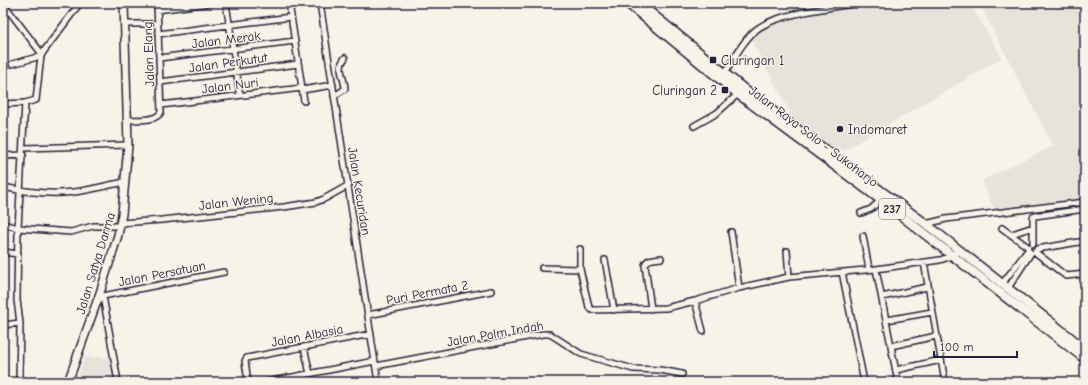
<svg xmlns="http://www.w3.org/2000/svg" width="1088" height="385" font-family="'Comic Neue',sans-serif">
	<rect width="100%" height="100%" fill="#f7f3e8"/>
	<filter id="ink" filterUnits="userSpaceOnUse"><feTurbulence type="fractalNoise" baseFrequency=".025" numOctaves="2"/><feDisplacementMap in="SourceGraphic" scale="8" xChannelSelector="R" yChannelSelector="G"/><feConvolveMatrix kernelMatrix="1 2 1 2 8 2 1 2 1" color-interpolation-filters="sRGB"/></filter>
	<g filter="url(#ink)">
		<path fill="#e7e3db" d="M797 3H970L1002 58 843 151 800 131 746 30Z
			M979 3H1085V202L996 214 982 180 1053 146Z
			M85 357 114 358 121 382H76Z"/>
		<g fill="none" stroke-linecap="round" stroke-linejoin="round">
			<defs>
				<path id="minor" d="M226 3 240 95
					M289 3 304 101
					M320 3 378 382
					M157 10 210 3
					M9 11 42 54
					M125 24H158
					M158 34 291 17
					M159 58 295 41
					M12 64 41 56
					M725 73C734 59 743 40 757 29 778 13 831 8 857 3
					M160 82 298 64
					M302 90 333 85
					M334 96 345 89C345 78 336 68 345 58
					M3 104 25 103
					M161 105 302 88
					M128 120C137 119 156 122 161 112L157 3
					M694 126 717 113 738 94
					M23 148 128 145
					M3 156 23 155
					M3 187C26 192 50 195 74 192 91 190 108 185 125 182
					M861 213 871 209 881 200
					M121 223 162 220 284 207 316 202 324 199 349 185
					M3 224 18 228 71 232 93 226H120
					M926 224 946 219 1085 202
					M1033 227V217L1035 216 1085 209
					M1002 228 1028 247
					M731 232 739 288
					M1012 234 1033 227V244
					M863 236 869 269
					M580 249V269L589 307 592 310 666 308 695 301 739 288 789 277 876 269 940 260 952 256 959 250
					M1037 249 1085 241
					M787 251 789 277
					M3 252 18 254
					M1035 252 1066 276 1085 274
					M605 260 614 310
					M924 262 945 382
					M542 268 580 269
					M876 269 898 382
					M842 272 864 382
					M1002 284 1028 250
					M1008 288 1031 253
					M103 296 224 272
					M103 296 118 382
					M882 297 927 287
					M695 301 703 331
					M651 309 645 265C647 258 655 259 661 258
					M368 315 491 291
					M887 320 932 312
					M3 325 20 323
					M891 346 936 336
					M304 347 310 374
					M376 366 543 334H550L581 354 633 369 660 370 682 374
					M896 370 941 360
					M19 382 20 323 17 300 18 228 25 103 36 100 41 56 44 51 80 3
					M248 382 245 361 247 358 371 334
					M267 382 375 361"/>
				<path id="secondary" d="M68 382 100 293 118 235 122 214 128 145 124 3"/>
				<path id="primary" d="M627 3 738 94 881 200 1085 359
					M639 3 755 98 926 224 1085 349"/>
			</defs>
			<use href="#minor" stroke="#22223b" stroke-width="8"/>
			<use href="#secondary" stroke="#22223b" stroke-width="10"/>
			<use href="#primary" stroke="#22223b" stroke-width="11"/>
			<use href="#minor" stroke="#f7f3e8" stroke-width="5"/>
			<use href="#secondary" stroke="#f7f3e8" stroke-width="7"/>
			<use href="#primary" stroke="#f7f3e8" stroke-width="8"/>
		</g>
	</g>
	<g fill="#22223b" stroke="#f7f3e8" stroke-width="1.5">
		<rect x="709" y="56" width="8" height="8" rx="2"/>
		<rect x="721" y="86" width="8" height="8" rx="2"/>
		<circle cx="840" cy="129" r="4"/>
	</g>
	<g text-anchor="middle" stroke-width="3" stroke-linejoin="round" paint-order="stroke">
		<rect fill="#f7f3e8" stroke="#62616f" stroke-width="1" x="879" y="199" width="26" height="20" rx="3"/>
		<g font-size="12" font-weight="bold" fill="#22223b">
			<text x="892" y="213">237</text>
		</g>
		<g font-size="13" fill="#22223b" stroke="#f7f3e8">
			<text transform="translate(226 39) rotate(-7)" y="5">Jalan Merak</text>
			<text transform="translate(148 54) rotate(-92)" y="5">Jalan Elang</text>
			<text transform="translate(228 62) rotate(-8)" y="5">Jalan Perkutut</text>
			<text transform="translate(230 85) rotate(-7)" y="5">Jalan Nuri</text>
			<text transform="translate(814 136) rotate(37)" y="5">Jalan Raya Solo - Sukoharjo</text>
			<text transform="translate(360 191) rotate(81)" y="5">Jalan Kecuridan</text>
			<text transform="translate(236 201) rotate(-6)" y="5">Jalan Wening</text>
			<text transform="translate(95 263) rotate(-73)" y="5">Jalan Satya Darma</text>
			<text transform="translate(162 273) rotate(-11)" y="5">Jalan Persatuan</text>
			<text transform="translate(427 292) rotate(-11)" y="5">Puri Permata 2</text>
			<text transform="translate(495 333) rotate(-10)" y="5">Jalan Palm Indah</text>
			<text transform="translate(307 335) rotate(-11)" y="5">Jalan Albasia</text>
		</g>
		<g font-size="13" fill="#22223b" stroke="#f7f3e8" text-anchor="start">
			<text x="721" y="65">Cluringan 1</text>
			<text x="717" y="95" text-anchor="end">Cluringan 2</text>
			<text x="848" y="134">Indomaret</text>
		</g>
	</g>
	<rect width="1088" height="385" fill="none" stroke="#f7f3e8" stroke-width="16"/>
	<rect x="8" y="8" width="1072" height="369" fill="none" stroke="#22223b" stroke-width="1.5" filter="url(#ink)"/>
	<path d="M934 351v6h83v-6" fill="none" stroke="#22223b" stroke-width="2"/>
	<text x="940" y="351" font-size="12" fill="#22223b" stroke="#f7f3e8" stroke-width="3" paint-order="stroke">100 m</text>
</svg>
